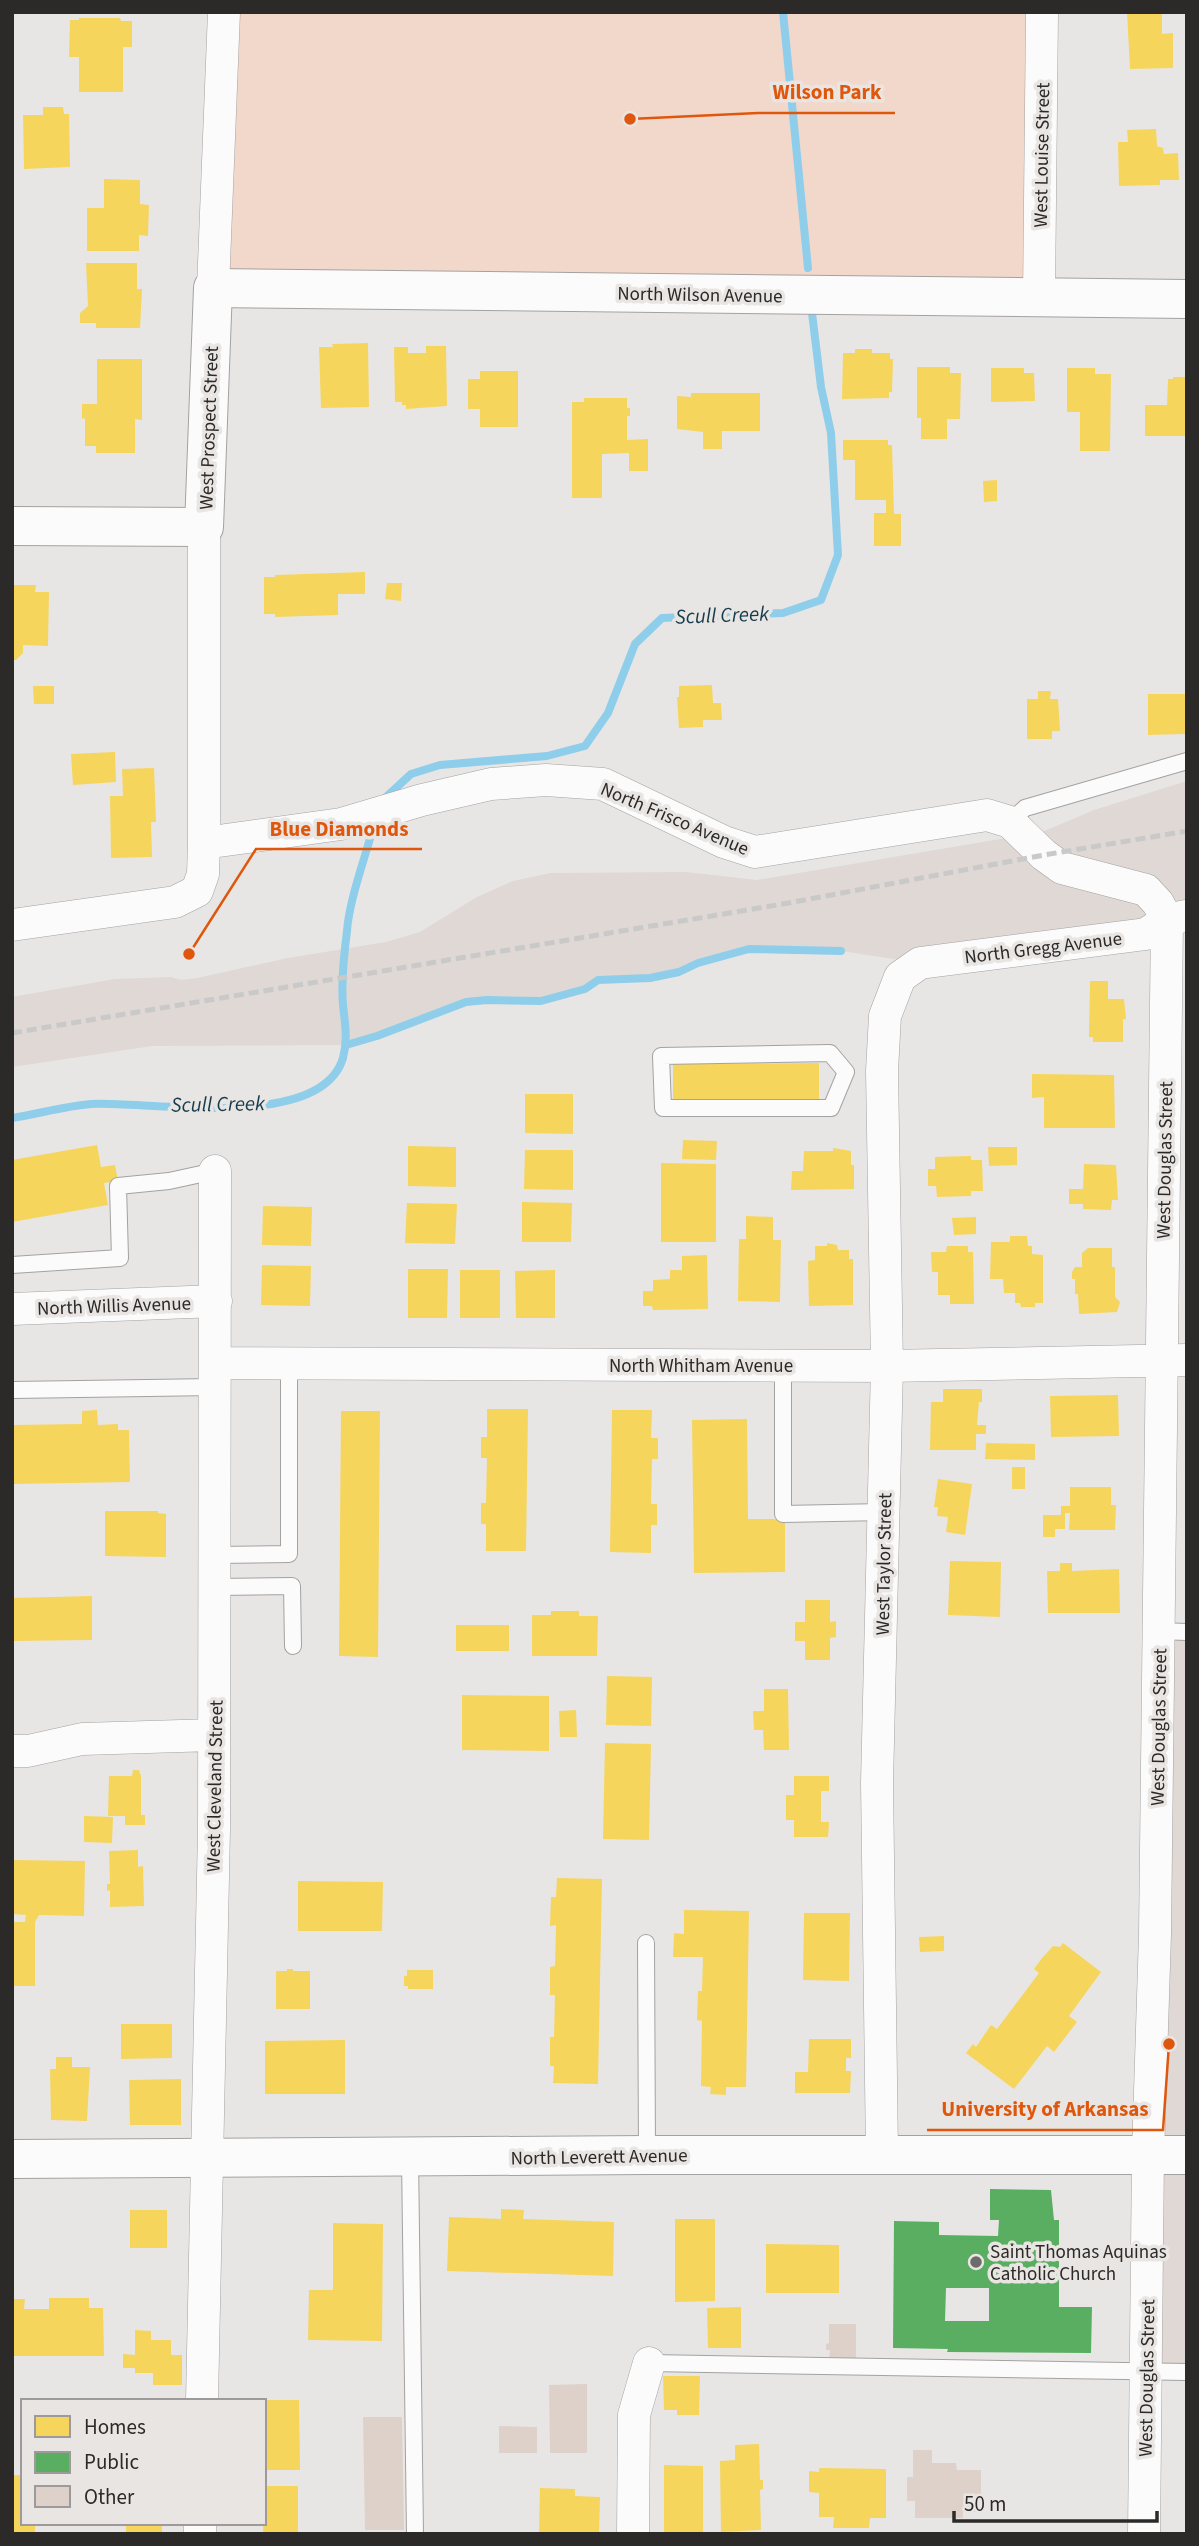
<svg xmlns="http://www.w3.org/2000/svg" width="1199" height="2546" font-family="'Source Sans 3',sans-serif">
	<rect width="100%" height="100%" fill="#e8e6e4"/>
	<path fill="#dfd8d4" d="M1187 781V916L920 963 841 951 749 949 698 963 679 972 650 978 598 980 585 989 541 1001 487 1000 466 1002 377 1036 346 1045 152 1046 12 1067V997L115 979 171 977 181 980 197 978 288 958 386 942 420 932 477 897 513 881 551 873 686 872 757 880 1042 832 1094 810Z
		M1159 1632H1187V2372H1147Z"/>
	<path fill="#f2d8cb" d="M224 12H1042L1039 297 213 288Z"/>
	<path fill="#f6d55c" d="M1127 12H1162V34L1173 33V68L1130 69Z
		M79 18H120L121 21H132V47H123V92H79V57H69L70 20H79Z
		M43 107H63L64 114H69L70 167 24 169 23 115H43Z
		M1156 129 1157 146 1163 148 1164 154 1178 153 1179 180H1160V185L1119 186 1118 142H1128L1127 130Z
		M104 179 140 180V204L149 205 148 236 139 235V251H87V208H104Z
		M86 263H137V289H142L140 328H96V323H80V313L88 306Z
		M368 343 369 407 321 408 319 347H333L332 344Z
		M426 346H446L447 406 406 409V405H402V402H395L394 347H408V353H426Z
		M855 349H872V353H890V359H893L892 392H889V398L842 399 843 353H855Z
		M97 359H142V420L135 419V453H96V446H85V418L82 419V404H97Z
		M917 367H950V373H961L960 419H947V439H921V418H917Z
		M991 368H1024V373H1034L1035 401 991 402Z
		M1067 368H1095V374H1111L1110 451H1080V412H1067Z
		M480 371H518V427H480V409H468V379H480Z
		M1173 377H1187V436H1145V405H1167L1168 379H1173Z
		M691 393H760V431H722V449H703V432L677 429V396L691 397Z
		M584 398H627V408H630V416H627V440L648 439V471H629V453L602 454V498H572V402H584Z
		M843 440H888V445H892L894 514H901V546H874V513H886V500H855V460H843Z
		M997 480V501L984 502 983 481Z
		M365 572V594H338V615L275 617V614H264V577H275V575Z
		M387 583H402L401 601 385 599Z
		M12 585H36L35 592H49L48 646 23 645V653L16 660H12Z
		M712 685 713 703H721L722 720H703V727L679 728 677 697H679V686Z
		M33 686H54V704H34Z
		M1038 691H1051L1050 699H1058L1060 731H1052V739H1027V699H1038Z
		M1148 694H1185V734L1148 735Z
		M115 752 116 782 73 785 71 754Z
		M154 768 156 822H151L152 857 111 858 110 796H123L122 769Z
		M1090 981H1108V999H1124L1126 1019H1123V1042H1093V1037H1089Z
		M819 1063V1101L673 1102V1064Z
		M1032 1074 1114 1075 1115 1128H1044V1097L1032 1098Z
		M525 1094H573V1134L525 1133Z
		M683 1140 717 1141 716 1160 682 1159Z
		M97 1145 101 1167 115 1165 118 1181 104 1183 108 1205 12 1222V1160Z
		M408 1146 456 1147V1187L408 1186Z
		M988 1147H1017V1165L989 1166Z
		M833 1148 851 1151V1165H854V1189L791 1190 792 1171H803L804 1151H833Z
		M525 1150H573V1190L524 1189Z
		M971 1156V1160H982L983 1191H971V1196L937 1197 936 1186H928V1169H935V1157Z
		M661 1163 716 1164V1242H661Z
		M1084 1164 1116 1165 1118 1200H1112L1111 1210 1083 1209V1204H1069V1189H1083Z
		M522 1202 572 1203 571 1242H522Z
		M407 1203 457 1204 455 1244 405 1243Z
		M263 1206 312 1207 311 1246 262 1245Z
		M746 1216 773 1217V1240H781L780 1302 738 1301 739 1239H746Z
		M976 1217V1234L954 1235 952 1218Z
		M1010 1236H1027L1028 1246H1032V1254L1043 1255V1303H1035V1307H1021L1020 1303H1015V1293H1004L1003 1279H990L991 1242H1010Z
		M827 1243 837 1245 838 1250H849V1259H853V1305L809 1306 808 1261 815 1260V1246H827Z
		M947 1246H968V1252H973L974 1304H950V1295H938V1272H932L931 1252H946Z
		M1088 1248H1112V1267H1115V1297L1120 1302 1117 1312 1079 1314 1078 1294H1075V1279H1072V1272L1075 1267H1082V1253Z
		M707 1255 708 1309 653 1310 652 1306H643V1291H653V1280L670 1279V1270H682V1256Z
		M262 1265 311 1266 310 1306 261 1305Z
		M408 1269H448L447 1318H408Z
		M460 1270H500V1318H460Z
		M555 1270V1318H516L515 1271Z
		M943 1389H982V1402H979L977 1425H986V1434H976V1450H930L931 1402H943Z
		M1118 1395 1119 1436 1051 1437 1050 1396Z
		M487 1409H528L526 1551H486V1524H481V1503H486L487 1458H481V1437H487Z
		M97 1410 98 1425 118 1424V1430H129L130 1482 12 1484V1425L82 1424V1411Z
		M612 1410H652L651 1438H658V1459H652L651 1504H657V1525H651V1553L610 1552Z
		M341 1411H380L378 1657 339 1656Z
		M747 1419 748 1519H785V1572L694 1573 692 1420Z
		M986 1443 1035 1444V1460L985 1459Z
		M1012 1467H1025V1489H1012Z
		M938 1479 972 1484 965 1535 946 1532 948 1517 937 1516 938 1507H934Z
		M1070 1487H1111V1505H1116L1115 1530H1069L1070 1513H1065V1529H1055V1537H1043V1515H1061V1506H1070Z
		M105 1511H158V1513L166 1514V1557L105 1556Z
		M950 1561 1001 1562 1000 1617 948 1615Z
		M1060 1563H1072V1571L1119 1569 1120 1613H1048L1047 1571H1060Z
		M92 1596V1640L12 1641V1598Z
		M805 1600H830V1622L836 1621V1637L830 1638V1660H805V1641H795V1622H805Z
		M551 1611H579V1616H598L597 1656H532V1615H551Z
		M456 1625H509V1651H456Z
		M607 1676 652 1677 651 1726 606 1725Z
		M764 1689H788L789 1750H764L763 1730H754L753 1711H764Z
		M462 1695 549 1696V1751L462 1750Z
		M576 1710 577 1737H560L559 1711Z
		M605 1743 651 1744 649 1840 603 1839Z
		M133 1770H139L141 1776V1815H145V1825H125V1816H108L109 1776H132Z
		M794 1776H829V1791H821V1822H829L828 1837H794V1820H786V1795H794Z
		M84 1816 113 1817 112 1843 84 1842Z
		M138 1850V1867L143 1866 144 1906 110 1907V1890L107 1891V1884H110L109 1851Z
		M12 1860 85 1861 84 1916 39 1915 35 1922V1986H12V1922H25L26 1915 12 1914Z
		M557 1878 602 1879 598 2084 553 2083 554 2066H550V2037H554L555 1995H550V1967L555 1966 556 1925 550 1926 551 1897H556Z
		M298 1881 383 1882 382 1931H298Z
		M684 1910 749 1911 746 2087H726V2095L710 2094 711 2087 701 2086 702 2021 697 2020 698 1991H702L703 1957H673L674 1933 684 1934Z
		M804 1913H850L849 1981 803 1980Z
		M944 1936V1951L920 1952 919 1937Z
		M1063 1943 1101 1972 1069 2016 1077 2022 1054 2052 1047 2046 1014 2089 966 2053 973 2044 976 2047 991 2025 997 2029 1039 1973 1034 1969 1042 1958 1053 1946 1060 1947Z
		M287 1969H293V1971H310V2009H276V1971H287Z
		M407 1970H433V1989H408V1986H404V1976H407Z
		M121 2024H172V2058L121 2059Z
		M809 2039H851V2058H846V2071H851L850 2093H795V2072H808Z
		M345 2040V2094H265V2041Z
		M56 2057H72V2067H90L87 2121 51 2120 50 2069H56Z
		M181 2079V2125H130L129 2080Z
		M501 2209 524 2210 523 2219 614 2222 613 2276 447 2271 449 2217 501 2219Z
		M130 2210H167V2248H130Z
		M675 2219H715V2301L675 2302Z
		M333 2223 383 2224 382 2341 308 2340 309 2290H333Z
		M766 2244 839 2245V2293H766Z
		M49 2298H89V2308H103L104 2356H12V2299H25L24 2309H49Z
		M741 2307V2348H708L707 2308Z
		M135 2330 151 2331V2340H171V2355H182V2385H153V2373H135V2368H123V2354L135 2355Z
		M663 2376H700L699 2415H677V2410H664Z
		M265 2400H299L300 2470H266Z
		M759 2444 760 2480H763V2489L760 2490 761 2530 721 2532 720 2461 735 2460V2445Z
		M664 2465 703 2466V2534H664Z
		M819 2468 886 2469V2518H870L869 2528H833L834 2517H819V2493L809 2492V2471L819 2472Z
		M12 2475H23V2523H35V2534H12Z
		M264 2486H298V2534H263Z
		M540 2488 575 2489V2496L600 2497 599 2534 539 2532Z
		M126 2525 162 2526V2534H126Z"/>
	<path fill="#5aae61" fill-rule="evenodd" d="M990 2189 1051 2190 1054 2220H1059V2307H1092L1091 2353 947 2352 948 2349 893 2348 894 2221 939 2222V2235L998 2236 999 2220H990ZM946 2288H989V2321H945Z"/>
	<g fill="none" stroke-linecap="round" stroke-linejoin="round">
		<path stroke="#8fceeb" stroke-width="8" d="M783 12 808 268
			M384 799 411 774 440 765 547 756 585 746 608 713 635 644 662 618 783 613 821 600 838 555 831 433 821 387 812 313
			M346 1045 377 1036 466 1002 487 1000 541 1001 585 989 598 980 650 978 679 972 698 963 749 949 841 951
			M12 1118C38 1114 65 1106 91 1104 149 1101 321 1132 343 1058 348 1039 345 1024 343 1005 341 982 344 954 347 931 349 901 365 858 373 828"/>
	</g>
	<path fill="#ddd1ca" d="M829 2324H856V2361H829L830 2350H826V2344L829 2343Z
		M587 2384V2453H550L549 2385Z
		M363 2417H402L404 2530H365Z
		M499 2426 537 2427V2453H499Z
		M913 2450H932V2463H956L957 2470H981V2512H963V2518H915V2501H907V2477H913Z"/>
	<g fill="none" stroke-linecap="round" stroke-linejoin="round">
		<defs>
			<path id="lane" d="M1010 822 1025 808 1187 761
				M830 1053 846 1072 831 1108H663L661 1056Z
				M12 1265 120 1258 118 1186 169 1181 215 1171
				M783 1365V1514L884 1512
				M12 1390 215 1387
				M215 1555 289 1554V1363
				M215 1587 292 1586 293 1646
				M1159 1631 1187 1632
				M646 1943 647 2155
				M410 2157 415 2534
				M649 2363 1187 2372"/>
			<path id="street" d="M213 288 224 12
				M1039 297 1042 12
				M204 843 341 824 422 800 491 784 546 780 603 784 724 842 755 852 987 815 1010 822 1044 855 1062 868 1146 890 1158 903 1167 920 1155 1934 1148 2155 1144 2534
				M12 925 175 902 197 891 203 874 204 843V527
				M12 1309 216 1301
				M216 1363 887 1366 1187 1360
				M12 1751H28L82 1739 214 1735
				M882 2154 877 1783 887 1366 882 1071 885 1016 900 977 920 963 1146 934 1167 920 1185 916
				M202 2401 214 1829 215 1171
				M200 2534V2523
				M633 2534 634 2415 649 2363"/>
			<path id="secondary" d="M12 526 204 527 213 288 1187 299
				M12 2159 647 2155H1187"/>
		</defs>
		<use href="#lane" stroke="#a4a2a1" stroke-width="18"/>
		<use href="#street" stroke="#a4a2a1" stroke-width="33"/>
		<use href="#secondary" stroke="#a4a2a1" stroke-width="40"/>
		<use href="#lane" stroke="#fcfbfb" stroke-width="16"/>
		<use href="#street" stroke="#fcfbfb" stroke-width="32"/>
		<use href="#secondary" stroke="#fcfbfb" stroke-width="38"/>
		<path stroke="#c9c9c9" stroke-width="5" stroke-dasharray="10 5" stroke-linecap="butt" d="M12 1033 783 904 1044 855 1187 831"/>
	</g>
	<circle fill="#6d6c6a" stroke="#e9e5e3" stroke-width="2.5" cx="976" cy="2262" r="7"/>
	<g text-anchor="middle" stroke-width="7" stroke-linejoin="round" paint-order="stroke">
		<g font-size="19" fill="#2b2a29" stroke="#e9e5e3">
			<text transform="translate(1041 155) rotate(-89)" y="7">West Louise Street</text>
			<text transform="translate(700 294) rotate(1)" y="7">North Wilson Avenue</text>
			<text transform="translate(208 428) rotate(-88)" y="7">West Prospect Street</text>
			<text transform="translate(675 818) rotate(23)" y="7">North Frisco Avenue</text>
			<text transform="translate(1043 947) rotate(-7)" y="7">North Gregg Avenue</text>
			<text transform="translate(1164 1160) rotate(-89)" y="7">West Douglas Street</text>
			<text transform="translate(114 1305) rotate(-2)" y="7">North Willis Avenue</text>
			<text x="701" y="1372">North Whitham Avenue</text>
			<text transform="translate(883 1564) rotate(-89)" y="7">West Taylor Street</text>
			<text transform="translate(1158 1727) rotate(-89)" y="7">West Douglas Street</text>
			<text transform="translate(214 1786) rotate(-89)" y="7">West Cleveland Street</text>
			<text transform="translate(599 2156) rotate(-1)" y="7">North Leverett Avenue</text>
			<text transform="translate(1146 2378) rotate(-89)" y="7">West Douglas Street</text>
		</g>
		<g font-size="19" fill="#2b2a29" stroke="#e9e5e3" text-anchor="start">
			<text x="990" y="2258">Saint Thomas Aquinas<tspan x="990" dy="22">Catholic Church</tspan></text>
		</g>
		<g font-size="21" font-style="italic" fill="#143d4f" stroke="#e9e5e3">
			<text transform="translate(722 615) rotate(-2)" y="7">Scull Creek</text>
			<text transform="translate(218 1104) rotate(-1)" y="7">Scull Creek</text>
		</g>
	</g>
	<path fill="none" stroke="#df570d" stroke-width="2.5" d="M630 119L758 113H895M189 954L256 849H422M1169 2044L1163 2130H927"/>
	<g fill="#df570d" stroke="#e9e5e3" stroke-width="2.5">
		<circle cx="630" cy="119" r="7"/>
		<circle cx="189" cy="954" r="7"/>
		<circle cx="1169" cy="2044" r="7"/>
	</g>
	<g font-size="21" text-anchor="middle" font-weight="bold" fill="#df570d" stroke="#e9e5e3" stroke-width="7" stroke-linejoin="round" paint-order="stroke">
		<text x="827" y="99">Wilson Park</text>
		<text x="339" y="836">Blue Diamonds</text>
		<text x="1045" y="2116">University of Arkansas</text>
	</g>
	<rect width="1199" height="2546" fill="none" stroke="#2b2a29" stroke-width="28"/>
	<rect x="21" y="2399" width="245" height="126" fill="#e9e5e3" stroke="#9d9a99" stroke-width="2"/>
	<rect x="35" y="2416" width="35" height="21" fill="#f6d55c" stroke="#9d9a99" stroke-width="2"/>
	<text x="84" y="2434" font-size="21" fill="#2b2a29">Homes</text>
	<rect x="35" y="2452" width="35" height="21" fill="#5aae61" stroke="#9d9a99" stroke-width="2"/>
	<text x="84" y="2469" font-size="21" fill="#2b2a29">Public</text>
	<rect x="35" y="2486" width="35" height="21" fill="#ddd1ca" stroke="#9d9a99" stroke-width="2"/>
	<text x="84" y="2504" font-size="21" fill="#2b2a29">Other</text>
	<path d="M954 2511v10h203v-10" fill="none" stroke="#2b2a29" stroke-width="3.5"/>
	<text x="964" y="2511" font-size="21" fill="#2b2a29" stroke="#e9e5e3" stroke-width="5" paint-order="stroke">50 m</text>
</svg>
